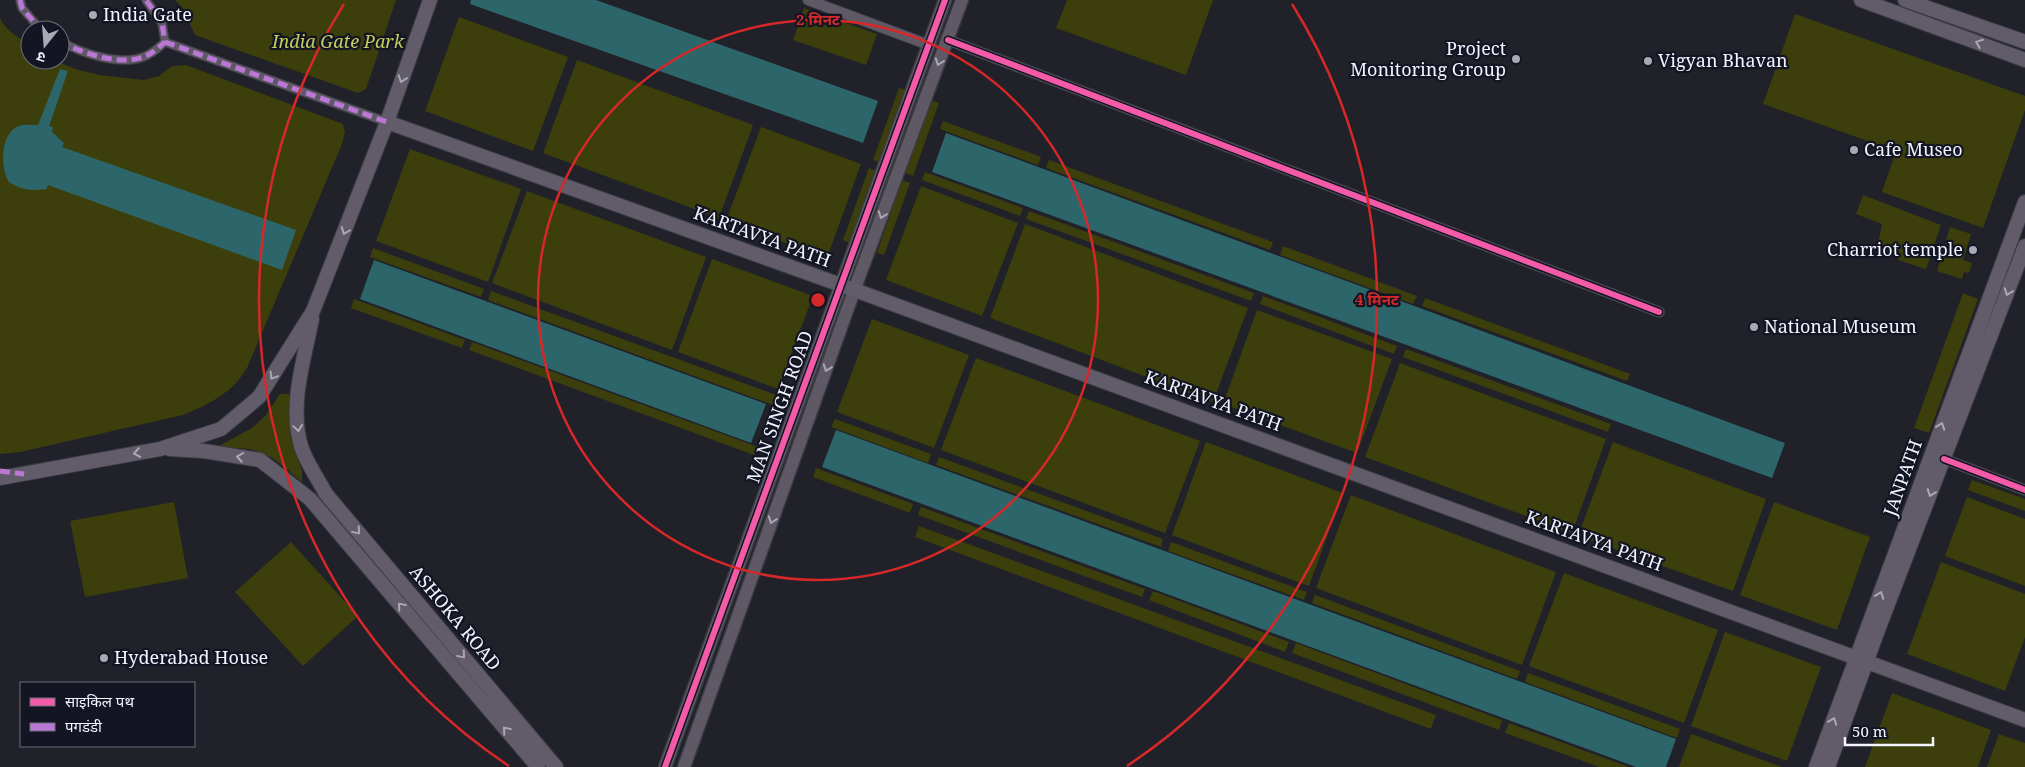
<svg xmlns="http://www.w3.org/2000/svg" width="2025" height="767" font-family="'Noto Serif','Noto Sans Devanagari',serif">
	<rect width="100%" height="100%" fill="#202129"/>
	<path fill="#3c3f0c" d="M175 0H396L366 89 358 93 195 35 182 7Z
		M1067 0H1213L1186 75 1056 28Z
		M804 8 877 34 866 65 793 40Z
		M1795 14 2025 96V110L1983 228 1882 192 1896 151 1763 104Z
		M459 17 568 57 533 151 425 111Z
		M0 18C5 30 19 38 30 45V60H54L75 69 99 75 144 80 159 76 172 66 186 65 343 124 345 133 342 144 247 368C231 394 211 403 183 415L20 452 0 454Z
		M577 60 753 125 719 218 543 153Z
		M899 88 906 90 881 163 873 160Z
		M931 100 939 103 913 176 905 173Z
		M943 121 1041 157 1038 165 940 129Z
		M761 127 861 164 827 258 726 221Z
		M410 149 521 189 488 282 376 241Z
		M1049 160 1273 242 1270 250 1046 168Z
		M869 168 876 171 850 243 843 240Z
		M925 172 1023 208 1020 216 922 180Z
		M902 180 910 183 884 255 877 253Z
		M921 186 1018 223 982 316 886 280Z
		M527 191 706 257 672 350 492 283Z
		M1863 195 1941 225 1926 269 1898 260 1899 251 1878 243 1882 224 1856 214Z
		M1029 211 1254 293 1251 301 1026 219Z
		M1025 224 1248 308 1213 402 990 318Z
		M1950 227 1971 234 1963 260 1972 263 1969 273 1964 272 1962 279 1937 271Z
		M1283 246 1417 296 1413 304 1280 255Z
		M373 248 484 289 481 297 370 257Z
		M712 259 813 296 778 389 678 352Z
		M491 291 776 395 773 405 488 300Z
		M1963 293 1978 299 1929 433 1914 428Z
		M1263 296 1397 346 1394 354 1260 304Z
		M1425 298 1630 374 1627 381 1422 306Z
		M354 299 465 340 462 348 351 308Z
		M1257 310 1392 359 1357 453 1223 404Z
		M872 319 969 355 934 448 837 412Z
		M472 342 758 447 754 455 469 350Z
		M1406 349 1611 424 1608 432 1403 357Z
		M976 358 1200 441 1165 533 941 450Z
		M1400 363 1606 439 1572 533 1365 457Z
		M280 394H289L291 440 302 471V482L273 458 250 449 217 447 252 428 266 415Z
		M835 419 931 454 928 463 831 427Z
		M1206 442 1343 493 1309 586 1172 535Z
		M1613 442 1766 499 1733 591 1578 536Z
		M939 457 1163 539 1161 547 936 465Z
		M816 468 913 504 910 513 813 477Z
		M1972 480 2025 499V511L1968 490Z
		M1351 495 1556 572 1522 665 1316 588Z
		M1967 497 2025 519V586L1945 556Z
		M174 502 188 578 85 597 70 521Z
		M1774 502 1870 537 1837 630 1740 595Z
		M921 507 1145 589 1142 597 918 515Z
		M919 526 1436 715 1431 729 915 537Z
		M291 542 358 616 303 666 235 592Z
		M1171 542 1307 592 1304 600 1168 551Z
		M1941 562 2025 594V637L2005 691 1907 654Z
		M1564 573 1718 630 1684 723 1529 666Z
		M1153 591 1289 642 1285 652 1149 600Z
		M1315 595 1520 671 1517 679 1312 603Z
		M1725 632 1821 667 1787 761 1691 726Z
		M1296 643 1502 720 1499 730 1292 653Z
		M1528 673 1680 729 1677 738 1525 682Z
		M1892 693 1991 730 1978 767H1865Z
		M1509 723 1629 767H1599L1505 733Z
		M1691 734 1782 767H1679Z
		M1999 734 2025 743V767H1987Z"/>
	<path fill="#2d666a" d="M471 0H596L878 101 863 143 470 4Z
		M60 69 68 71 49 126 53 127 52 132 64 143 62 147 296 230 282 270 48 185 46 190C42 189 39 190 35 190 26 190 16 187 9 182 0 168 0 133 19 126 25 124 32 125 38 125Z
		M946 133 1785 443 1772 478 932 172Z
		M374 260 766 404 751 443 360 299Z
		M836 430 1676 739 1666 767H1636L822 467Z"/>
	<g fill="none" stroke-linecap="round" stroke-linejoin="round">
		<defs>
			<path id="pedestrian" d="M20 0 22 8 41 30
				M60 41C81 53 119 66 143 57 152 54 158 48 165 42L162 23 146 0
				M165 42 387 122"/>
			<path id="minor" d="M808 0 929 45
				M948 40 1659 312
				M1944 459 2025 490"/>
			<path id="tertiary" d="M665 767 945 0
				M684 767 859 277 962 0"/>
			<path id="secondary" d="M1861 0 2025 60
				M1905 0 2025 42
				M387 122 841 285 2025 720
				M312 319C304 360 289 405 301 446 306 462 318 479 326 494L556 767
				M170 449 204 451 260 460 310 499 538 767
				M0 478 160 449 221 429 259 397 313 311 387 122 430 0
				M1816 767 2025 202
				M1828 767 1878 630 2025 246"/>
		</defs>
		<use href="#pedestrian" stroke="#3a3b42" stroke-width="10"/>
		<use href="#minor" stroke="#3a3b42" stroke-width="12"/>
		<use href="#tertiary" stroke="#3a3b42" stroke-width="15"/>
		<use href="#secondary" stroke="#3a3b42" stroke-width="16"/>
		<use href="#pedestrian" stroke="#5f5966" stroke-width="8"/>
		<use href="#minor" stroke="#5f5966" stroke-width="10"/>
		<use href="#tertiary" stroke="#5f5966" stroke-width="12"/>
		<use href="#secondary" stroke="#625c6a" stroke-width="14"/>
		<path stroke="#ba77d6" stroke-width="5" stroke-dasharray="10 5" stroke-linecap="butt" d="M20 0 22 8 41 30
			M60 41C81 53 119 66 143 57 152 54 158 48 165 42L162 23 146 0
			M165 42 387 122
			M0 471 24 474"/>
		<defs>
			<path id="cycleway" d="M948 40 1659 312
				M1944 459 2025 490
				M665 767 945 0"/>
		</defs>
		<use href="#cycleway" stroke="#131523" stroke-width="9"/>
		<use href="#cycleway" stroke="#f35aa7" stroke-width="6"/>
	</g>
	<defs><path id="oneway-chevron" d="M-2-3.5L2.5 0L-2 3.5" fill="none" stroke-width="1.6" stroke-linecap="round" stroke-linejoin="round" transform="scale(1.25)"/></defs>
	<g stroke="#aaa8b4">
		<use href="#oneway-chevron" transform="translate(1979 43) rotate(-159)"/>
		<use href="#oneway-chevron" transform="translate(402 79) rotate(109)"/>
		<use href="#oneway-chevron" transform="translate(345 231) rotate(111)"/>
		<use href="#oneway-chevron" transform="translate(2008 292) rotate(110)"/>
		<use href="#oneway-chevron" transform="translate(273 376) rotate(122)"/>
		<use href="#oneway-chevron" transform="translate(1941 426) rotate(-70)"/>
		<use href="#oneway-chevron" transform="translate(298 428) rotate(82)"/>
		<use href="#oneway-chevron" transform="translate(137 453) rotate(170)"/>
		<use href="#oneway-chevron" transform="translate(240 457) rotate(-171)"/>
		<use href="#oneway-chevron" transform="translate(1931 493) rotate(110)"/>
		<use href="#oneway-chevron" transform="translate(357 531) rotate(50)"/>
		<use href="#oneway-chevron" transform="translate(1880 595) rotate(-70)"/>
		<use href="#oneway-chevron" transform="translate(401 606) rotate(-130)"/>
		<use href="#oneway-chevron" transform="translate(462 655) rotate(50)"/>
		<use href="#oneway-chevron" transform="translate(1833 721) rotate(-70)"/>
		<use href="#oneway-chevron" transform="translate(506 730) rotate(-130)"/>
	</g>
	<g stroke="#a8a6b2">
		<use href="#oneway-chevron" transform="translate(939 62) rotate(110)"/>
		<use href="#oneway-chevron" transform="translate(882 215) rotate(110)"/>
		<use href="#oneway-chevron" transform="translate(827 368) rotate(110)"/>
		<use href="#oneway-chevron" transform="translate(772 520) rotate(110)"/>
	</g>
	<g fill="none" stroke="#d62828" stroke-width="2.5">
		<circle cx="818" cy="300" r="280"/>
		<path d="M509 766A559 559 0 0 1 344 4M1292 4A559 559 0 0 1 1127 766"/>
	</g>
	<g fill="#a8aab4" stroke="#131523" stroke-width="2">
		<circle cx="93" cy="15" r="5"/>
		<circle cx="1516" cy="59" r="5"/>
		<circle cx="1648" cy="61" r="5"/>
		<circle cx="1854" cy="150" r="5"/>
		<circle cx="1973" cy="250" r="5"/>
		<circle cx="1754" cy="327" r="5"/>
		<circle cx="104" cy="658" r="5"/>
	</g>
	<g text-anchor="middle" stroke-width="4.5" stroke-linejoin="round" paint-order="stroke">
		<g font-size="18" fill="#f2f4ff" stroke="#131523" text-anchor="start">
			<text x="103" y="21">India Gate</text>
			<text x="1506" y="55" text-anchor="end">Project<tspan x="1506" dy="21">Monitoring Group</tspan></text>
			<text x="1658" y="67">Vigyan Bhavan</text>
			<text x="1864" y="156">Cafe Museo</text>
			<text x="1963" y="256" text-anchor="end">Charriot temple</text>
			<text x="1764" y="333">National Museum</text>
			<text x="114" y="664">Hyderabad House</text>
		</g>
		<g font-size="18" font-style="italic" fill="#c6ce5d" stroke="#131523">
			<text x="338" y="48">India Gate Park</text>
		</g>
		<g font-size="18" fill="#f2f4ff" stroke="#131523">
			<text transform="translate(762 237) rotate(20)" y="6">KARTAVYA PATH</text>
			<text transform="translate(1213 401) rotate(20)" y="6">KARTAVYA PATH</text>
			<text transform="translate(780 407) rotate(-70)" y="6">MAN SINGH ROAD</text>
			<text transform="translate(1903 478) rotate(-70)" y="6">JANPATH</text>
			<text transform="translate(1594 541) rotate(20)" y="6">KARTAVYA PATH</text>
			<text transform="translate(455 618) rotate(50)" y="6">ASHOKA ROAD</text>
		</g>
	</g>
	<circle cx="818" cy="300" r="8" fill="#d62828" stroke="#131523" stroke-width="2.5"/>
	<g font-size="15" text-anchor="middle" font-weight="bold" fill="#d62828" stroke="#131523" stroke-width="4.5" stroke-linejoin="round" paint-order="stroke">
		<text x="818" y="25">2 मिनट</text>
		<text x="1377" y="305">4 मिनट</text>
	</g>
	<rect x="20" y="682" width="175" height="65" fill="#131523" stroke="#6c6e7b"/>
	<rect x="30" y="698" width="25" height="8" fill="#f35aa7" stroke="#6c6e7b"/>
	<text x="65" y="707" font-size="15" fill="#f2f4ff">साइकिल पथ</text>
	<rect x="30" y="723" width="25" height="8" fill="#ba77d6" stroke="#6c6e7b"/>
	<text x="65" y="732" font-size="15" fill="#f2f4ff">पगडंडी</text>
	<g transform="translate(45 45) rotate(197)"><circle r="24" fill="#131523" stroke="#6c6e7b"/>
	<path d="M0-4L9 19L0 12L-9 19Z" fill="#a8aab4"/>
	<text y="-8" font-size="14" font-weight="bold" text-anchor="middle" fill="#f2f4ff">उ</text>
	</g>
	<path d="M1845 737v8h88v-8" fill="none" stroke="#f2f4ff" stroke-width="2.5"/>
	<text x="1852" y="737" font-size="15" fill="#f2f4ff" stroke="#131523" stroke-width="4" paint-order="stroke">50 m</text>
</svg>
